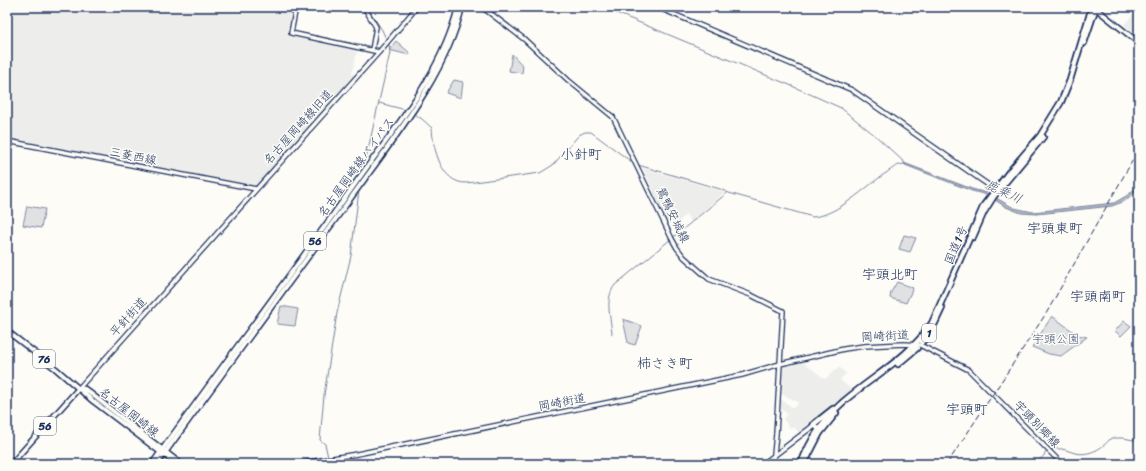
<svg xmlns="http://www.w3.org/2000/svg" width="1146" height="471" font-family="Sriracha,'Klee One',sans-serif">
	<rect width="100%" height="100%" fill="#fdfcf7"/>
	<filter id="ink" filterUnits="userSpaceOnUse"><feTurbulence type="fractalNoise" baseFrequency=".025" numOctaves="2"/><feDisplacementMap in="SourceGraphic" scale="8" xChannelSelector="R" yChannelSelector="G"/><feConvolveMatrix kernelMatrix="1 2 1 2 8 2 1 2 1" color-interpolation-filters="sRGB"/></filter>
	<g filter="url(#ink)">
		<path fill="#edeeec" d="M7 7H294L288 36 358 48 352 74 357 76 256 187 7 139Z
			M1139 7V36L1124 25Z
			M643 168 725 192 691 222 686 214 676 225 670 221 667 223Z
			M803 361 804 363 825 379 839 367 846 373 840 380 853 391 811 424V426L800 434 794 427 791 429 783 419 787 414 779 407V398L793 408 797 405 798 402 780 393 781 369 784 366Z"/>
		<path fill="#e0e1e3" stroke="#7e88a0" d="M396 41 410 53 409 55 389 50Z
			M512 54 523 66 522 73 509 71Z
			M454 80 463 82 461 98 446 93Z
			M27 206 45 209 41 228 23 225Z
			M904 235 916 238 910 252 899 249Z
			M897 282 913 288 906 303 890 298 891 292Z
			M281 306 298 309 295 326 277 324Z
			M1052 316 1078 335 1087 337 1061 356 1049 354 1032 347Z
			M623 319 642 326 635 345 628 343Z
			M1124 321 1131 326 1121 336 1115 331Z"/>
		<path fill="#b3b8c5" stroke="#76819c" d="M904 163 972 189 987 193 1014 208 1033 212 1114 203 1128 195 1139 185V188L1125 201 1112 206 1037 214 1021 213 1006 207 987 195 972 191 905 165Z"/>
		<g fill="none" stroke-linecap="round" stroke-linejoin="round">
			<path stroke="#76819c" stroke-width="1" d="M367 7 382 30 387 41
				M602 7 792 86 841 108 877 137 905 163
				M296 32 331 39
				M334 40 351 43
				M354 43 369 46
				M375 47 379 48
				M384 49 386 50
				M379 103 406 110
				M414 114 422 119 432 128C433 148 441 184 467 183L540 173 553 165 579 135 585 132H591L633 163
				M638 165 720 189 729 193 813 217C838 215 865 187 886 173 892 169 897 164 905 164
				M364 167 390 53 389 44
				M612 334C611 318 604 299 615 285L727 193
				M1051 450C1061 447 1065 450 1075 453 1089 456 1102 449 1111 438H1123L1139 441
				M328 457 325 444 320 440 324 395 337 313 351 256 359 190
				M328 460V464
				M892 461V464
				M1022 464C1026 462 1028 464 1032 463 1038 462 1044 457 1046 452L1047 451"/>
			<defs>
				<path id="secondary" d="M296 7 291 33 379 52
					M364 7 376 27 372 50
					M482 7 524 39 568 80 613 117 672 239 677 248 684 257 709 279 751 295 783 311 776 434 773 464
					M657 7 852 90 997 191
					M7 141 256 189
					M79 388 379 52 417 7
					M297 464 357 454 742 375 780 364 844 349 864 346 904 344 920 345 969 370 1062 464
					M763 464 813 426 820 429"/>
				<path id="primary" d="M1094 7 1139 43
					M7 331 56 369 93 401 176 464
					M80 388 85 389 181 464
					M11 464 79 388
					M152 464C220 369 290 276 357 181 396 126 442 73 458 7
					M157 464C220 376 285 289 348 202 389 144 446 77 462 7"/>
				<path id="highway" d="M1084 43 1096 7
					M973 237 984 212 994 196 1043 137
					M922 342 935 323 942 308
					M898 364 917 348
					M813 426 814 424 833 409
					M801 464C810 440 824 419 843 402 874 375 909 358 932 323L984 205 1009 172 1040 136 1061 102 1070 80 1092 7
					M804 464 820 433 836 413"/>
			</defs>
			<use href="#secondary" stroke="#1b2f5e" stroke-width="6"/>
			<use href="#primary" stroke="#1b2f5e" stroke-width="7"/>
			<use href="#highway" stroke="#1b2f5e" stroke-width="8"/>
			<use href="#secondary" stroke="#fdfcf7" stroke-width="3.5"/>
			<use href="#primary" stroke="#fdfcf7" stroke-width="4"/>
			<use href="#highway" stroke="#fdfcf7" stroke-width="4.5"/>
			<path stroke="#1b2f5e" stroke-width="1" stroke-dasharray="6 3" stroke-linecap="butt" d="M947 464 1047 312 1139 149"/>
		</g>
	</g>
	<g text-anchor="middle" stroke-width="3" stroke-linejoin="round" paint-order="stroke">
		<g fill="#fdfcf7" stroke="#5f6c8c" stroke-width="1">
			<rect x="304" y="232" width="22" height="18" rx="3"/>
			<rect x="922" y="324" width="14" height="18" rx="3"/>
			<rect x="33" y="350" width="22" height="18" rx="3"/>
			<rect x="34" y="417" width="22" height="18" rx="3"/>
		</g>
		<g font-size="11" font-weight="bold" fill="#1b2f5e">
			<text x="315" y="245">56</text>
			<text x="929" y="337">1</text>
			<text x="44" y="363">76</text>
			<text x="45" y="430">56</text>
		</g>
		<g font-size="12" fill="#1b2f5e" stroke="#fdfcf7">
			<text transform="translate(298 127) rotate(-48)" y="4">名古屋岡崎線旧道</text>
			<text transform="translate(133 156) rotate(11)" y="4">三菱西線</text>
			<text transform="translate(356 167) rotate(-54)" y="4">名古屋岡崎線バイパス</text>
			<text transform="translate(673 215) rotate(64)" y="4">鴛鴨安城線</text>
			<text transform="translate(956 245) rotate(-67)" y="4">国道1号</text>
			<text transform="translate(128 317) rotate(-48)" y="4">平針街道</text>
			<text transform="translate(885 336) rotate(-3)" y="4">岡崎街道</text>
			<text transform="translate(562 402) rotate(-11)" y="4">岡崎街道</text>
			<text transform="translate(129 412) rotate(38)" y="4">名古屋岡崎線</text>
			<text transform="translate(1037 424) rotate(46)" y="4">宇頭別郷線</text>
		</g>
		<g font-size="12" fill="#4c5c7f" stroke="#fdfcf7">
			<text x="1056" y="343">宇頭公園</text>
		</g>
		<g font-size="13" font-style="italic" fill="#49587d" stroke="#fdfcf7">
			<text transform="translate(1004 191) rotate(25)" y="5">鹿乗川</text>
		</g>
		<g font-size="14" fill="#1b2f5e" stroke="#fdfcf7">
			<text x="581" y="159">小針町</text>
			<text x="1055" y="233">宇頭東町</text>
			<text x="890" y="279">宇頭北町</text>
			<text x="1098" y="301">宇頭南町</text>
			<text x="665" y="368">柿さき町</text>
			<text x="967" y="414">宇頭町</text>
		</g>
	</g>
	<rect width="1146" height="471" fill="none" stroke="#fdfcf7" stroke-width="24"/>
	<rect x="12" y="12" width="1122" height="447" fill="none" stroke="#1b2f5e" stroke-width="1.5" filter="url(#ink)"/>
</svg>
